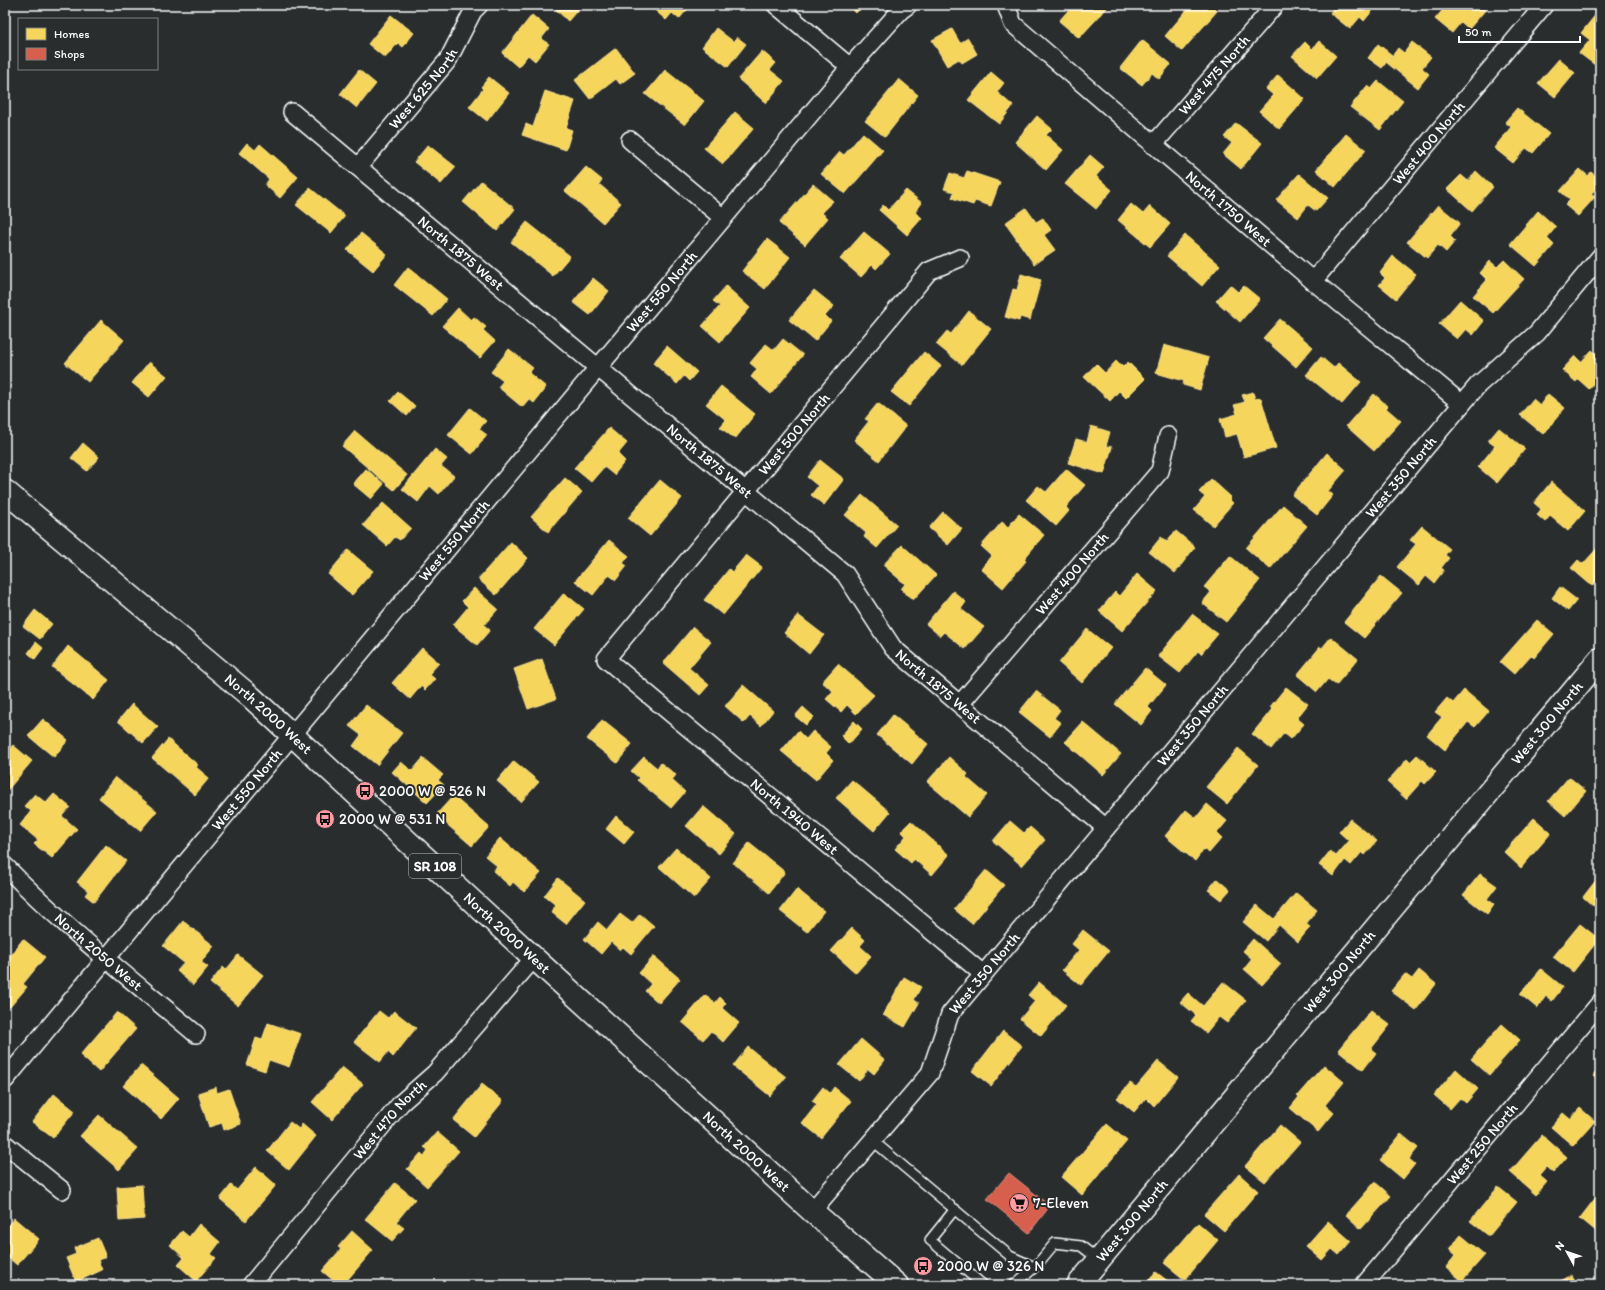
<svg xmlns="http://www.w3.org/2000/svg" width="1605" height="1290" font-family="Itim,sans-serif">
	<rect width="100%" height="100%" fill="#2a2d2e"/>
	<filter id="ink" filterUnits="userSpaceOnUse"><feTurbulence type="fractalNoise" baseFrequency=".025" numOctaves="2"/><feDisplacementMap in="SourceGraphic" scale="8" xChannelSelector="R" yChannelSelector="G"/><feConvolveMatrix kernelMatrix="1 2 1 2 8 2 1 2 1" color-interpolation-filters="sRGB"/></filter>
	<g filter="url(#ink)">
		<path fill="#f6d55c" stroke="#f9e28d" d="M551 5H582L568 21Z
			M649 5H691L679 19 672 13 666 20Z
			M846 5H862L856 13Z
			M1073 5H1104L1107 8 1079 38 1059 21Z
			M1191 5H1211L1217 11 1182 51 1165 36Z
			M1336 5H1377L1364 21 1360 17 1350 29 1330 13Z
			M1447 5H1483L1487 8 1469 29 1461 22 1452 33 1435 19Z
			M1597 13 1600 16V59L1595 65 1579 53 1590 40 1581 33Z
			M391 15 414 33 403 47 398 43 385 58 368 44Z
			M532 15 549 29 541 39 549 44 535 61 528 55 518 67 502 53Z
			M716 28 734 42 737 37 746 44 728 67 702 47Z
			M952 29 960 43 968 38 977 54 962 63 959 59 947 66 932 40Z
			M1142 40 1171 64 1159 79 1152 73 1142 85 1120 68Z
			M1319 41 1336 56 1317 78 1292 56 1305 42 1312 49Z
			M1412 42 1431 57 1422 68 1429 74 1418 88 1387 63 1398 48 1404 53Z
			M1378 44 1392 55 1382 68 1368 58Z
			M616 48 635 73 620 84 616 79 590 99 575 80Z
			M762 51 776 63 770 70 784 81 766 103 738 79Z
			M1559 59 1575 73 1555 97 1538 83Z
			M359 70 376 84 357 108 340 94Z
			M665 70 704 101 685 125 645 94Z
			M991 72 1004 83 997 92 1013 106 999 124 968 100Z
			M1278 75 1305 99 1279 129 1259 111 1273 95 1266 89Z
			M489 77 509 93 487 121 469 107 483 89 481 87Z
			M899 79 918 95 885 137 865 121Z
			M1378 81 1403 101 1380 130 1350 107 1367 86 1371 89Z
			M545 91 575 101 566 128 572 130 566 150 522 135 526 124 533 127Z
			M1517 108 1549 134 1533 153 1526 148 1513 163 1494 148 1511 127 1505 122Z
			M735 112 754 128 723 164 704 148Z
			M1037 116 1052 129 1046 135 1063 150 1046 170 1015 142Z
			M1236 123 1262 143 1241 169 1223 154 1232 143 1224 137Z
			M863 133 883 150 845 194 821 174 840 152 844 155Z
			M1346 134 1366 150 1335 187 1316 170Z
			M247 143 255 150 260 144 298 177 280 198 265 185 269 179 239 153Z
			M428 145 456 167 441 184 414 162Z
			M1090 155 1104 167 1096 176 1112 190 1096 209 1065 184Z
			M586 167 602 180 599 184 621 203 603 223 565 191Z
			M1580 169 1588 176 1591 172 1600 180V184L1591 194 1595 197 1578 216 1565 205 1570 200 1560 191Z
			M967 171 1000 182 991 206 975 201 973 205 952 198 954 192 944 189 950 173 964 178Z
			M1476 171 1493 187 1472 211 1447 189 1461 175 1468 181Z
			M1299 174 1328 198 1316 211 1308 205 1298 218 1276 200Z
			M481 181 515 209 497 231 463 202Z
			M813 184 833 201 822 213 828 218 805 245 779 223Z
			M310 188 345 216 331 233 296 205Z
			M906 190 922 203 915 212 922 218 907 235 879 210 883 205 888 210Z
			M1131 204 1143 214 1150 206 1170 224 1150 247 1118 220Z
			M1438 205 1460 223 1450 236 1455 241 1446 252 1438 245 1427 258 1407 242Z
			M1026 208 1036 222 1043 218 1051 230 1044 235 1055 250 1034 264 1005 223Z
			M1538 211 1556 227 1547 238 1554 245 1536 266 1510 244Z
			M527 222 570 256 553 276 511 242Z
			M864 232 890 254 876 269 872 265 861 277 840 259Z
			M361 233 387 254 373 271 347 250Z
			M1185 235 1220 265 1202 286 1167 256Z
			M767 239 790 257 765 289 742 271Z
			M1393 256 1416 274 1396 299 1379 285 1385 278 1380 273Z
			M1504 260 1524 279 1493 313 1473 296 1487 280 1480 273 1490 261 1497 267Z
			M408 267 447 299 433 316 394 285Z
			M1021 274 1041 280 1030 320 1020 317 1019 321 1005 317 1013 289 1017 290Z
			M593 278 609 291 590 315 573 302Z
			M1230 285 1238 292 1244 286 1260 299 1240 322 1216 301Z
			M726 286 750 308 720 342 702 326 720 306 713 301Z
			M814 290 834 306 825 316 831 321 815 341 789 320Z
			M1460 300 1484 321 1473 335 1466 329 1457 339 1439 324Z
			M458 308 471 320 474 317 486 327 483 330 495 341 480 358 442 326Z
			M969 311 991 329 962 365 936 344 947 331 951 334Z
			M1280 319 1313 347 1296 367 1263 338Z
			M101 320 124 340 88 382 65 363Z
			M783 339 803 355 771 394 751 377 757 369 750 363 766 344 774 350Z
			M1164 345 1209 358 1200 390 1183 385 1184 381 1156 373Z
			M667 346 697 372 689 381 684 376 677 384 653 363Z
			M509 349 533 368 529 373 546 387 534 403 529 399 522 407 498 387 503 381 491 372Z
			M1592 350 1600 358V376L1589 389 1578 379 1576 382 1562 370 1575 356 1581 362Z
			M924 352 941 366 909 406 891 392Z
			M1321 357 1334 368 1338 363 1361 382 1342 404 1306 375Z
			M1116 361 1123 367 1128 362 1145 379 1126 398 1119 391 1110 401 1084 377 1096 364 1105 373Z
			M149 362 167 376 149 397 132 383Z
			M721 386 755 414 735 439 720 427 726 420 706 404Z
			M398 392 415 406 407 416 390 401Z
			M1253 392 1255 399 1261 398 1276 448 1244 457 1237 434 1225 437 1220 419 1237 414 1234 405 1245 402 1242 395Z
			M1374 394 1388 406 1386 408 1401 421 1374 451 1346 426Z
			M1548 394 1565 408 1543 434 1520 415 1533 399 1540 405Z
			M878 403 906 426 879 461 854 440 869 421 865 419Z
			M470 408 486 421 479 429 487 435 472 454 448 435Z
			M1091 426 1110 432 1106 446 1112 447 1104 474 1068 463 1076 439 1087 442Z
			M609 428 627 443 618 454 625 461 614 475 604 467 591 482 574 468Z
			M1499 428 1525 449 1497 483 1478 467 1495 446 1488 441Z
			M355 431 407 475 394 490 342 446Z
			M83 443 99 457 87 471 71 458Z
			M435 449 447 459 441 466 454 476 439 494 430 486 418 502 402 489Z
			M1327 453 1346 470 1328 491 1333 495 1317 515 1292 495Z
			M820 460 844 479 824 505 811 495 818 486 807 477Z
			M366 469 384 484 371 499 353 484Z
			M1066 469 1085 485 1066 507 1069 511 1056 526 1026 500 1038 486 1046 492Z
			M565 478 582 492 548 532 531 517Z
			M1211 479 1231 497 1229 499 1233 503 1213 526 1194 510 1205 497 1199 492Z
			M660 480 682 498 650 536 628 518Z
			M1551 482 1585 511 1568 531 1550 516 1545 522 1537 515 1541 509 1534 503Z
			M862 495 897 525 877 548 864 537 866 533 845 515Z
			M383 503 411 528 400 540 395 537 387 546 363 525Z
			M1283 505 1307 526 1270 569 1246 548Z
			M943 512 962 529 948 545 929 528Z
			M1019 514 1044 535 1024 559 1026 561 1003 588 981 569 992 556 981 546 1002 522 1008 527Z
			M1422 526 1450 549 1445 555 1449 558 1441 568 1444 570 1434 583 1426 576 1419 585 1397 567 1416 544 1410 540Z
			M1176 531 1195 547 1175 573 1149 552 1161 537 1167 542Z
			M609 540 629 556 623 563 627 566 616 580 609 575 593 595 575 581Z
			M511 542 528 558 496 595 478 579Z
			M902 545 936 575 913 600 901 589 905 584 883 565Z
			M1600 545V577L1592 586 1571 568 1578 560 1583 564Z
			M348 550 373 571 352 595 328 574Z
			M746 555 762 567 723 615 704 600 729 569 732 572Z
			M1230 556 1260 580 1226 622 1202 603 1211 592 1204 587Z
			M1137 574 1157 591 1122 631 1099 611 1115 592 1119 596Z
			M1381 576 1402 593 1364 638 1344 622Z
			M1560 587 1577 600 1568 611 1552 598Z
			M474 588 498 609 484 625 490 630 477 645 453 625 468 607 462 601Z
			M953 591 966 602 961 609 984 627 965 649 944 632 940 636 926 624Z
			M564 593 584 609 554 645 534 629Z
			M35 610 52 624 40 639 23 626Z
			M1192 614 1218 634 1201 654 1198 651 1180 673 1158 656Z
			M798 615 824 635 809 654 784 633Z
			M1537 620 1554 634 1534 658 1531 655 1514 674 1500 662Z
			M693 627 711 642 689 668 709 685 700 695 663 663Z
			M1087 629 1111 648 1082 683 1059 663Z
			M1331 637 1358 659 1336 685 1328 679 1317 692 1297 675 1320 647 1322 648Z
			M36 642 43 648 35 659 28 653Z
			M68 646 109 680 93 700 52 667Z
			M422 648 439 663 429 674 435 679 425 690 421 686 410 699 392 683Z
			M542 659 556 699 528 709 514 669Z
			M838 664 874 695 856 714 847 705 841 712 826 699 833 691 822 682Z
			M1145 668 1166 685 1148 707 1152 711 1141 725 1115 704Z
			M743 685 773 711 761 726 750 716 744 723 725 706Z
			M1286 687 1308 704 1297 718 1304 724 1291 739 1284 733 1271 749 1252 734 1272 709 1270 707Z
			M1464 690 1489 711 1475 727 1468 722 1445 750 1427 735 1442 717 1435 712 1447 698 1453 703Z
			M1036 691 1060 710 1054 718 1061 723 1050 737 1019 712Z
			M132 704 158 727 143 743 118 721Z
			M366 705 402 733 377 765 353 746 361 735 349 726Z
			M803 707 814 717 806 725 795 716Z
			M893 715 928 744 912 764 877 735Z
			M43 719 68 740 54 757 28 736Z
			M602 720 632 744 617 763 587 739Z
			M854 721 862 729 849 744 841 736Z
			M1083 722 1121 754 1103 775 1065 742Z
			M798 731 806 739 813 731 831 747 826 753 833 760 816 780 781 751Z
			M168 739 198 765 196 767 209 778 195 795 152 758Z
			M13 745 32 761 5 793V750L8 752Z
			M1238 748 1258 765 1227 804 1206 787Z
			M1417 755 1436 772 1425 784 1422 781 1406 799 1387 782 1407 759 1410 762Z
			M644 757 657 768 661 763 676 775 672 780 685 792 671 808 637 780 639 778 631 771Z
			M949 757 968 774 966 777 987 795 968 817 927 782Z
			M423 758 443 775 438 780 444 785 427 803 392 772 401 762 412 771Z
			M514 761 539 782 521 802 497 781Z
			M115 777 157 811 140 831 99 798Z
			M1569 777 1586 791 1565 816 1548 801Z
			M852 780 890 812 874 831 836 798Z
			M35 794 46 803 54 794 70 807 62 816 77 829 52 858 34 844 38 840 20 825 31 811 24 806Z
			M453 796 489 827 472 846 436 815Z
			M1207 804 1227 821 1217 833 1222 838 1209 853 1204 849 1195 861 1165 836 1186 810 1196 818Z
			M703 806 736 834 719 854 686 826Z
			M616 816 634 832 624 844 606 829Z
			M1534 818 1551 833 1521 868 1504 852Z
			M1350 819 1377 841 1365 855 1362 852 1351 865 1345 860 1333 876 1319 865 1330 851 1336 856 1349 841 1339 832Z
			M911 821 949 855 932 875 914 859 911 863 895 849 906 836 901 831Z
			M1010 821 1024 833 1030 827 1045 840 1022 866 993 841Z
			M500 838 541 873 524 892 513 882 510 886 493 871 497 866 485 856Z
			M749 843 785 872 769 893 733 863Z
			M106 845 126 861 94 902 85 895 88 891 77 882Z
			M676 848 711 879 694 898 659 867Z
			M986 870 1004 885 972 924 954 909Z
			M1480 874 1497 886 1487 899 1494 904 1487 914 1463 895Z
			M1600 875V898L1593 906 1583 897Z
			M558 878 585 900 566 924 551 912 556 905 544 896Z
			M1217 879 1230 890 1221 900 1208 890Z
			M797 889 824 911 807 932 780 911Z
			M1296 893 1317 910 1306 924 1310 927 1298 942 1279 925 1266 941 1243 922 1257 905 1274 919Z
			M620 914 632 923 640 914 654 926 631 954 623 947 620 950 611 942 601 954 584 939 598 922 607 930Z
			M183 921 214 946 201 962 208 967 193 985 177 971 184 963 163 946Z
			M1580 924 1599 939 1573 972 1553 957Z
			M852 928 865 940 860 946 871 956 856 973 831 951Z
			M1083 930 1109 951 1081 985 1062 970 1079 950 1072 944Z
			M23 939 45 957 23 984 27 987 10 1007 5 1004V962Z
			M1253 939 1281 964 1262 985 1244 969 1252 959 1243 951Z
			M238 955 263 975 238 1006 210 983 223 967 226 970Z
			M654 956 680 979 659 1003 645 991 651 984 639 973Z
			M1541 969 1563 987 1552 1001 1546 996 1537 1008 1520 994Z
			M1419 970 1436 984 1416 1010 1391 991 1405 974 1412 979Z
			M904 977 921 987 914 1000 919 1003 905 1027 883 1015Z
			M1039 982 1066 1005 1041 1036 1020 1019 1035 1001 1028 995Z
			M1223 982 1246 1000 1227 1023 1219 1017 1206 1033 1191 1021 1196 1015 1180 1002 1188 993 1203 1006Z
			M705 995 715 1003 720 997 726 1003 722 1008 739 1023 723 1042 711 1031 703 1040 682 1022Z
			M1371 1010 1390 1025 1371 1049 1376 1053 1363 1070 1338 1050Z
			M379 1011 388 1018 394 1011 416 1028 393 1057 388 1052 380 1062 354 1042Z
			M117 1012 136 1029 99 1072 80 1055Z
			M268 1023 301 1034 289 1067 269 1060 265 1071 247 1065 256 1038 262 1040Z
			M1502 1024 1520 1040 1489 1075 1471 1059Z
			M1003 1031 1022 1046 991 1086 972 1071Z
			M861 1039 885 1060 874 1074 868 1069 859 1081 839 1065Z
			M748 1047 786 1077 770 1096 733 1066Z
			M1158 1061 1178 1077 1154 1106 1146 1098 1134 1112 1117 1098 1130 1083 1136 1087Z
			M141 1065 179 1098 161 1119 123 1086Z
			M1324 1065 1344 1082 1325 1105 1334 1113 1318 1132 1290 1108 1299 1097 1297 1096Z
			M342 1067 363 1084 332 1120 312 1102Z
			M1600 1067V1081L1593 1076Z
			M1456 1069 1478 1089 1466 1103 1460 1098 1450 1109 1434 1095Z
			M482 1084 503 1101 474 1137 453 1120Z
			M216 1087 217 1093 229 1089 241 1124 224 1130 222 1123 209 1127 198 1093Z
			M823 1087 830 1093 834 1087 851 1101 821 1138 802 1123 817 1104 812 1101Z
			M54 1094 75 1111 53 1138 32 1122Z
			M1580 1108 1595 1121 1573 1146 1551 1127 1563 1113 1570 1119Z
			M99 1115 138 1149 119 1170 80 1136Z
			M290 1122 299 1129 302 1124 316 1136 289 1170 267 1151Z
			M1107 1124 1127 1141 1082 1195 1061 1177Z
			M1280 1125 1300 1142 1265 1182 1245 1166Z
			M437 1132 459 1151 427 1187 407 1169 421 1153 424 1156 428 1150 424 1147Z
			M1401 1134 1418 1148 1409 1159 1415 1164 1403 1179 1380 1160Z
			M1542 1135 1567 1157 1553 1173 1546 1167 1539 1175 1547 1182 1536 1195 1510 1172Z
			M256 1167 276 1185 246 1221 220 1199 231 1185 237 1190Z
			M1239 1174 1258 1191 1224 1231 1204 1214Z
			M1375 1182 1391 1196 1361 1229 1346 1215Z
			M395 1183 415 1199 396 1222 404 1228 392 1241 365 1219Z
			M142 1185 144 1219 119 1221 117 1187Z
			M1498 1187 1517 1202 1489 1236 1470 1221Z
			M1600 1192V1228L1597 1232 1580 1218Z
			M14 1218 39 1239 17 1265 5 1255V1229Z
			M1328 1221 1351 1241 1339 1255 1332 1249 1322 1260 1306 1246Z
			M1198 1223 1218 1240 1185 1280 1164 1263Z
			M199 1224 220 1242 211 1254 216 1258 196 1281 178 1265 184 1258 170 1245 182 1231 189 1237Z
			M352 1231 373 1250 343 1285H339L322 1271 341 1249 338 1247Z
			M1461 1235 1485 1255 1462 1281 1446 1267 1456 1255 1449 1249Z
			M98 1238 106 1257 98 1260 102 1270 76 1282 66 1258 76 1254 74 1248Z
			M1156 1272 1173 1285H1145Z
			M1572 1275 1577 1285H1553Z"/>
		<path fill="#d6604d" stroke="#e29082" d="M1009 1173 1050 1206 1029 1233 987 1199Z"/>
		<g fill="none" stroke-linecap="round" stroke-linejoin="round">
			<defs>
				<path id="service" d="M872 1140 1010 1256 1035 1267 1055 1243 1081 1246 1099 1260
					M955 1209 930 1240 983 1285
					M1014 1285 1035 1267"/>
				<g id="minor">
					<path d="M776 5 850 67"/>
					<path id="s1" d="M1006 5 1013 24 1313 281 1462 404"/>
					<path id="s2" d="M292 112 845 574 893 648 1106 828"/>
					<path d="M630 140 723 218"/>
					<path id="s3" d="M1153 145 1275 5"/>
					<path id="s4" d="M358 167 448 60 473 11 479 5"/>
					<path id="s5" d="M960 258 929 271 606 659 983 974"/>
					<path id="s6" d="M1313 281 1544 5"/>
					<path id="s7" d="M960 704 1160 471 1168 436"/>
					<path id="s8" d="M5 866C64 927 131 979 196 1034"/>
					<path id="s9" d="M5 1080 581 388 850 67 901 10 908 5"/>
					<path d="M5 1144 62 1190"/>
					<path id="s10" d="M812 1211 930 1073 950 1014 1478 385 1537 333 1600 257"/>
					<path id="s11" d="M251 1285 401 1103 435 1073 534 958"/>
					<path id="s12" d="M1364 1285 1600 1003"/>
				</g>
				<g id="secondary">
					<path id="s13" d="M1078 1285 1600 659"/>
				</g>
				<g id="primary">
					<path id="s14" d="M5 491 251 697 534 958 812 1211 897 1285"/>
				</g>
			</defs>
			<use href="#service" stroke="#fff" stroke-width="12"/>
			<use href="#minor" stroke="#fff" stroke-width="20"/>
			<use href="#secondary" stroke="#fff" stroke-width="25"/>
			<use href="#primary" stroke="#fff" stroke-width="25"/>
			<use href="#service" stroke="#2a2d2e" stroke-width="9"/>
			<use href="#minor" stroke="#2a2d2e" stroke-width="17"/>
			<use href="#secondary" stroke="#2a2d2e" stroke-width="22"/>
			<use href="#primary" stroke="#2a2d2e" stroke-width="22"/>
		</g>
	</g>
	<defs>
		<symbol id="bus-disc" viewBox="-11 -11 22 22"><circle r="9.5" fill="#ff9aa2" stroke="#2a2d2e"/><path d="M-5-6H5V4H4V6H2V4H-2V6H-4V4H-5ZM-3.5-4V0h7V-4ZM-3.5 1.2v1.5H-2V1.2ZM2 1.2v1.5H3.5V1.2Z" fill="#111"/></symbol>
		<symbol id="supermarket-disc" viewBox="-11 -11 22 22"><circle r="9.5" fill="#ff9aa2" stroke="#2a2d2e"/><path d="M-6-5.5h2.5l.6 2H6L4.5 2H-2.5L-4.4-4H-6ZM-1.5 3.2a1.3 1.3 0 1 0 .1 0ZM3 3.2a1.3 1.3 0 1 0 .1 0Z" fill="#111"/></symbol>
	</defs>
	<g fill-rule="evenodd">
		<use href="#bus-disc" x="354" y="780" width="22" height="22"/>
		<use href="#bus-disc" x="314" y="808" width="22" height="22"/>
		<use href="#supermarket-disc" x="1008" y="1192" width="22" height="22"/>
		<use href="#bus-disc" x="912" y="1255" width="22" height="22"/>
	</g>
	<g text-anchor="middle" stroke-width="4" stroke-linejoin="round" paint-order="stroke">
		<rect fill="#2a2d2e" stroke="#bfc0c0" stroke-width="1" x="409" y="854" width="52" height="24" rx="3"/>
		<g font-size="14" font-weight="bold" fill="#fff">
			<text x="435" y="871">SR 108</text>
		</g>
		<g font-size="15" fill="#fff" stroke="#2a2d2e">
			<text dy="5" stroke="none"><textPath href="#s3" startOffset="93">West 475 North</textPath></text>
			<text dy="5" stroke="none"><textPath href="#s4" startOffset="102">West 625 North</textPath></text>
			<text dy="5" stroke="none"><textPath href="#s6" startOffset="180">West 400 North</textPath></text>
			<text dy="5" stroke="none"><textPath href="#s1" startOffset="304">North 1750 West</textPath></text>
			<text dy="5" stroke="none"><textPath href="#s2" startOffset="220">North 1875 West</textPath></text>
			<text dy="5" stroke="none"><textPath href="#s9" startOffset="1026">West 550 North</textPath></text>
			<text transform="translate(794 434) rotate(-50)" y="5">West 500 North</text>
			<text dy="5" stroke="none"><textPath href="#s2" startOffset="544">North 1875 West</textPath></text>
			<text dy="5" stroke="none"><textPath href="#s10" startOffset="945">West 350 North</textPath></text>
			<text dy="5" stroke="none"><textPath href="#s9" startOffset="702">West 550 North</textPath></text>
			<text dy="5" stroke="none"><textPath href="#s7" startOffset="172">West 400 North</textPath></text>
			<text dy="5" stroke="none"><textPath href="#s2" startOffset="868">North 1875 West</textPath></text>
			<text dy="5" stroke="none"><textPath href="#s14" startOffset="345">North 2000 West</textPath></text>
			<text dy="5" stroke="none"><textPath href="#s13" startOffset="732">West 300 North</textPath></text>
			<text dy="5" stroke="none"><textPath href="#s10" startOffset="621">West 350 North</textPath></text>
			<text dy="5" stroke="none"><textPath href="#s9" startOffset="378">West 550 North</textPath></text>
			<text dy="5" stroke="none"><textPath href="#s5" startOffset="784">North 1940 West</textPath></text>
			<text dy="5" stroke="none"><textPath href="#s14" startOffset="669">North 2000 West</textPath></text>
			<text dy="5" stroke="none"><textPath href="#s8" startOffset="127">North 2050 West</textPath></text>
			<text dy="5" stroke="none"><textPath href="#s13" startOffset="408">West 300 North</textPath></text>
			<text dy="5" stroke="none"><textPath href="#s10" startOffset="297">West 350 North</textPath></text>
			<text dy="5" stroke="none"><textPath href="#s11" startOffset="216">West 470 North</textPath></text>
			<text dy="5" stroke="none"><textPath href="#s12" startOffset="184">West 250 North</textPath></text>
			<text dy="5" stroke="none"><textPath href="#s14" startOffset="993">North 2000 West</textPath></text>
			<text dy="5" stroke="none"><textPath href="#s13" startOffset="84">West 300 North</textPath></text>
		</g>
		<g font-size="15" fill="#fff" stroke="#2a2d2e" text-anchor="start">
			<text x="379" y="796">2000 W @ 526 N</text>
			<text x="339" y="824">2000 W @ 531 N</text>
			<text x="1033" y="1208">7-Eleven</text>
			<text x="937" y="1271">2000 W @ 326 N</text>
		</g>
	</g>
	<rect width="1605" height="1290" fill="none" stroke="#2a2d2e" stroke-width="20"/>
	<rect x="10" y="10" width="1585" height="1270" fill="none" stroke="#fff" stroke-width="1.5" filter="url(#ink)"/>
	<rect x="18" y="18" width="140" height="52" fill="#2a2d2e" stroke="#7f8182"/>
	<rect x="26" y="28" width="20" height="12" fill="#f6d55c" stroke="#7f8182"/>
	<text x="54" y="38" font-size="12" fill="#ffffff">Homes</text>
	<rect x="26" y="48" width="20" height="12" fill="#d6604d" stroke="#7f8182"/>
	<text x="54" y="58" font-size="12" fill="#ffffff">Shops</text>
	<g transform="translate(1567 1252) rotate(310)" stroke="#2a2d2e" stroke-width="3" paint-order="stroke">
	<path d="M0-3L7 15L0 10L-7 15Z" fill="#ffffff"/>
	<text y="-6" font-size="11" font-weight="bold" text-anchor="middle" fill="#ffffff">N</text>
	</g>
	<path d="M1459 36v6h121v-6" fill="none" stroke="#ffffff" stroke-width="2"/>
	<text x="1465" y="36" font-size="12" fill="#ffffff" stroke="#2a2d2e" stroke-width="3" paint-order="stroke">50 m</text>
</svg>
